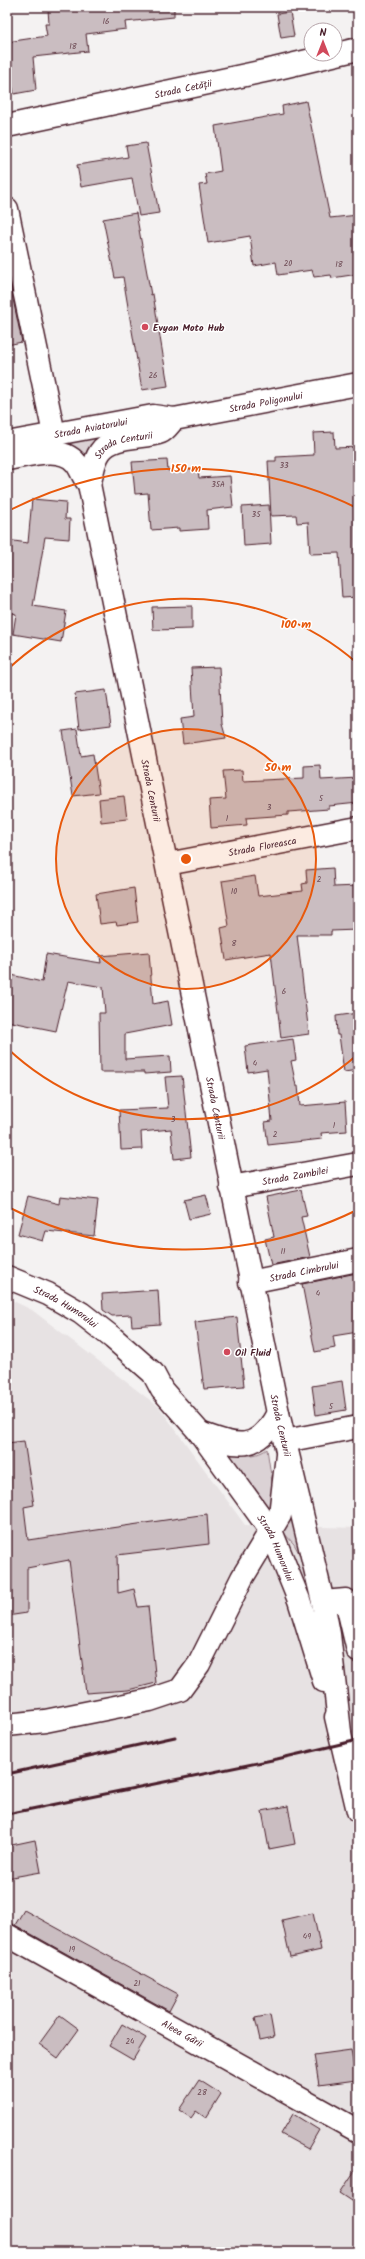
<svg xmlns="http://www.w3.org/2000/svg" width="365" height="2259" font-family="Kalam,sans-serif">
	<rect width="100%" height="100%" fill="#f4f2f2"/>
	<filter id="ink" filterUnits="userSpaceOnUse"><feTurbulence type="fractalNoise" baseFrequency=".025" numOctaves="2"/><feDisplacementMap in="SourceGraphic" scale="8" xChannelSelector="R" yChannelSelector="G"/><feConvolveMatrix kernelMatrix="1 2 1 2 8 2 1 2 1" color-interpolation-filters="sRGB"/></filter>
	<g filter="url(#ink)">
		<path fill="#e7e2e3" d="M7 1298 32 1310 159 1407 245 1525 358 1528V2252H7Z"/>
		<path fill="#dbd2d5" stroke="#927880" d="M149 424C128 430 86 434 84 461L74 448 63 444Z
			M267 1449 274 1495 268 1518 223 1452C238 1455 254 1459 267 1449Z
			M291 1511 301 1557 294 1544 280 1529Z"/>
		<path fill="#cabdc1" stroke="#4a1f2b" d="M68 7H174V17L125 22 126 29 86 34 88 51 33 57 36 90 14 94 12 84 7 85V42L47 36 45 24H49L48 9Z
			M290 12 294 36 281 38 277 14Z
			M306 101 330 218 358 215V274L332 278 331 275 314 277 312 270 278 275 276 262 254 266 250 236 208 243 199 185 207 184 205 174 221 171 215 126 283 114 282 106Z
			M146 143 159 213 139 216 132 178 81 187 77 165 128 157 126 146Z
			M136 213 151 295 153 294 168 386 142 390 123 277 115 278 103 219Z
			M7 285H10L22 342 7 345Z
			M334 432 335 448 358 447V512H356L358 597 342 598 339 553 310 554 308 522 297 523 296 515 271 516 268 461H276V457L314 455 313 433Z
			M167 460 168 471 198 469 199 478 230 476 233 507 207 510 208 529 179 531V528L151 530 148 493 135 494 132 462Z
			M32 499 66 502 65 519H70L69 539 45 537 33 606 66 611 61 642 13 634 16 614 7 612V540L28 543Z
			M269 505 271 544 244 546 242 507Z
			M192 606V629L153 630 152 607Z
			M219 667 222 724 226 738 183 744 180 719 194 717 191 668Z
			M106 690 111 725 79 729 75 694Z
			M77 729 81 756 93 754 99 793 73 796 63 731Z
			M320 765 321 780 358 778V803L329 806V809L288 812V815L246 818 247 825 211 828 209 800 226 799 223 771 242 770 243 781 304 778V766Z
			M124 796 127 819 101 822 99 799Z
			M333 868 334 887 358 886 357 930 331 931V935H297L309 1034 281 1038 271 953 226 960 221 928 229 926 222 881 255 876 258 896 303 891 302 884 307 883 306 870Z
			M134 888 138 922 117 925 116 922 100 924 96 894Z
			M149 952 153 1004 168 1001 172 1025 125 1034V1059L170 1056 171 1072 144 1074V1072H100L99 1013H105L103 987 68 981 56 1031 7 1021V974L42 982 46 954 101 963 100 956Z
			M358 1013V1070L344 1072 339 1035H337L336 1016Z
			M293 1039 296 1060 291 1061 296 1086H298L300 1106 345 1102 347 1131 321 1133 322 1139 268 1145 265 1122 272 1121 267 1069 248 1072 245 1046Z
			M182 1076 191 1157 174 1159 171 1129 141 1132 142 1149 121 1150 119 1110 168 1108 165 1077Z
			M301 1190 307 1216 301 1217 310 1257 271 1265 265 1239 274 1237 266 1197Z
			M206 1195 211 1214 189 1219 184 1200Z
			M28 1196 59 1204 60 1196 98 1200 94 1236 46 1231 43 1241 18 1234Z
			M357 1273 358 1332 333 1336 335 1348 315 1352 302 1284Z
			M158 1290 160 1324 132 1326 131 1315 112 1316 103 1310 102 1294Z
			M237 1317 244 1386 204 1389 195 1322Z
			M342 1381 346 1410 316 1415 312 1386Z
			M24 1441 34 1505 24 1507 28 1540 207 1514 209 1544 117 1555 118 1593 134 1589 138 1607 148 1606 156 1683 128 1690 86 1693 69 1560 27 1568V1613L7 1616V1443Z
			M288 1806 295 1844 269 1849 262 1811Z
			M35 1840 41 1872 7 1878V1846Z
			M24 1910 178 1994 169 2011 15 1925Z
			M313 1913 321 1950 290 1957 282 1920Z
			M60 2015 79 2029 58 2058 39 2044Z
			M270 2015 274 2037 260 2040 255 2018Z
			M122 2024 146 2038 133 2060 109 2046Z
			M351 2050 356 2080 319 2085 314 2055Z
			M199 2080 221 2094 206 2118 196 2111 191 2118 179 2110Z
			M293 2114 319 2130 308 2149 281 2134Z
			M358 2166V2205L340 2193Z"/>
		<g fill="none" stroke-linecap="round" stroke-linejoin="round">
			<defs>
				<g id="minor">
					<path id="s1" d="M7 126 274 69 358 49"/>
					<path d="M7 209 54 434"/>
					<path id="s2" d="M167 864 358 828"/>
					<path id="s3" d="M231 1187 358 1164"/>
					<path id="s4" d="M250 1282 358 1260"/>
					<path d="M285 1441 358 1427"/>
					<path d="M323 1602 346 1600 358 1651"/>
					<path d="M7 1725 45 1721 150 1700 180 1690 199 1664 242 1578 280 1515 287 1455"/>
					<path id="s5" d="M7 1935 358 2131"/>
				</g>
				<g id="major">
					<path id="s6" d="M7 443 153 416 174 419 358 384"/>
					<path id="s7" d="M7 459C27 456 61 444 76 463 81 469 83 478 89 484L278 1413 323 1602 329 1634 340 1732"/>
					<path id="s8" d="M89 484C93 474 93 462 100 452 112 434 143 439 161 432 166 430 170 423 174 419"/>
					<path id="s9" d="M7 1277 48 1294 81 1313 113 1338 153 1373 162 1390 200 1433 271 1531 299 1600 324 1681"/>
					<path d="M200 1433C238 1447 257 1453 278 1413"/>
					<path d="M336 1717 358 1811"/>
				</g>
			</defs>
			<use href="#minor" stroke="#4a1f2b" stroke-width="25"/>
			<use href="#major" stroke="#4a1f2b" stroke-width="25"/>
			<use href="#minor" stroke="#fff" stroke-width="22"/>
			<use href="#major" stroke="#fff" stroke-width="22"/>
			<path stroke="#4a1f2b" stroke-width="3" d="M7 1774 175 1737
				M7 1814 277 1759 358 1740"/>
		</g>
	</g>
	<circle cx="186" cy="859" r="130" fill="#e8590c" fill-opacity=".12"/>
	<g fill="none" stroke="#e8590c" stroke-width="2">
		<circle cx="186" cy="859" r="130"/>
		<path d="M357 1055A260 260 0 0 1 7 1048M7 670A260 260 0 0 1 357 663"/>
		<path d="M357 1210A391 391 0 0 1 8 1207M8 511A391 391 0 0 1 357 508"/>
	</g>
	<g fill="#d1495b" stroke="#fff" stroke-width="1.5">
		<circle cx="145" cy="327" r="4"/>
		<circle cx="227" cy="1352" r="4"/>
	</g>
	<g text-anchor="middle" stroke-width="3" stroke-linejoin="round" paint-order="stroke">
		<g font-size="8" fill="#6a4650">
			<text x="106" y="24">16</text>
			<text x="73" y="49">18</text>
			<text x="288" y="266">20</text>
			<text x="339" y="267">18</text>
			<text x="153" y="378">26</text>
			<text x="284" y="468">33</text>
			<text x="218" y="487">35A</text>
			<text x="256" y="517">35</text>
			<text x="321" y="801">5</text>
			<text x="269" y="810">3</text>
			<text x="227" y="821">1</text>
			<text x="319" y="882">2</text>
			<text x="234" y="894">10</text>
			<text x="234" y="946">8</text>
			<text x="284" y="994">6</text>
			<text x="255" y="1066">4</text>
			<text x="173" y="1122">3</text>
			<text x="334" y="1128">1</text>
			<text x="275" y="1137">2</text>
			<text x="283" y="1254">11</text>
			<text x="318" y="1296">4</text>
			<text x="331" y="1409">5</text>
			<text x="307" y="1939">49</text>
			<text x="72" y="1952">19</text>
			<text x="137" y="1986">21</text>
			<text x="130" y="2044">24</text>
			<text x="202" y="2095">28</text>
		</g>
		<g font-size="10" fill="#4a1f2b" stroke="#fff">
			<text dy="4" stroke="none"><textPath href="#s1" startOffset="180">Strada Cetății</textPath></text>
			<text dy="4" stroke="none"><textPath href="#s6" startOffset="263">Strada Poligonului</textPath></text>
			<text dy="4" stroke="none"><textPath href="#s6" startOffset="85">Strada Aviatorului</textPath></text>
			<text dy="4" stroke="none"><textPath href="#s8" startOffset="59">Strada Centurii</textPath></text>
			<text dy="4" stroke="none"><textPath href="#s7" startOffset="410">Strada Centurii</textPath></text>
			<text dy="4" stroke="none"><textPath href="#s2" startOffset="97">Strada Floreasca</textPath></text>
			<text dy="4" stroke="none"><textPath href="#s7" startOffset="734">Strada Centurii</textPath></text>
			<text dy="4" stroke="none"><textPath href="#s3" startOffset="65">Strada Zambilei</textPath></text>
			<text dy="4" stroke="none"><textPath href="#s4" startOffset="55">Strada Cimbrului</textPath></text>
			<text dy="4" stroke="none"><textPath href="#s9" startOffset="66">Strada Humorului</textPath></text>
			<text dy="4" stroke="none"><textPath href="#s7" startOffset="1058">Strada Centurii</textPath></text>
			<text dy="4" stroke="none"><textPath href="#s9" startOffset="391">Strada Humorului</textPath></text>
			<text dy="4" stroke="none"><textPath href="#s5" startOffset="201">Aleea Gării</textPath></text>
		</g>
		<g font-size="10" font-weight="bold" fill="#4a1f2b" stroke="#fff" text-anchor="start">
			<text x="153" y="331">Evyan Moto Hub</text>
			<text x="235" y="1356">Oil Fluid</text>
		</g>
	</g>
	<circle cx="186" cy="859" r="6" fill="#e8590c" stroke="#fff" stroke-width="2"/>
	<g font-size="12" text-anchor="middle" font-weight="bold" fill="#e8590c" stroke="#fff" stroke-width="3" stroke-linejoin="round" paint-order="stroke">
		<text x="186" y="472">150 m</text>
		<text x="296" y="628">100 m</text>
		<text x="278" y="771">50 m</text>
	</g>
	<rect width="365" height="2259" fill="none" stroke="#fff" stroke-width="24"/>
	<rect x="12" y="12" width="341" height="2235" fill="none" stroke="#4a1f2b" stroke-width="1.5" filter="url(#ink)"/>
	<g transform="translate(323 42)"><circle r="19" fill="#ffffff" stroke="#b7a5aa"/>
	<path d="M0-3L7 15L0 10L-7 15Z" fill="#d1495b"/>
	<text y="-6" font-size="11" font-weight="bold" text-anchor="middle" fill="#4a1f2b">N</text>
	</g>
</svg>
